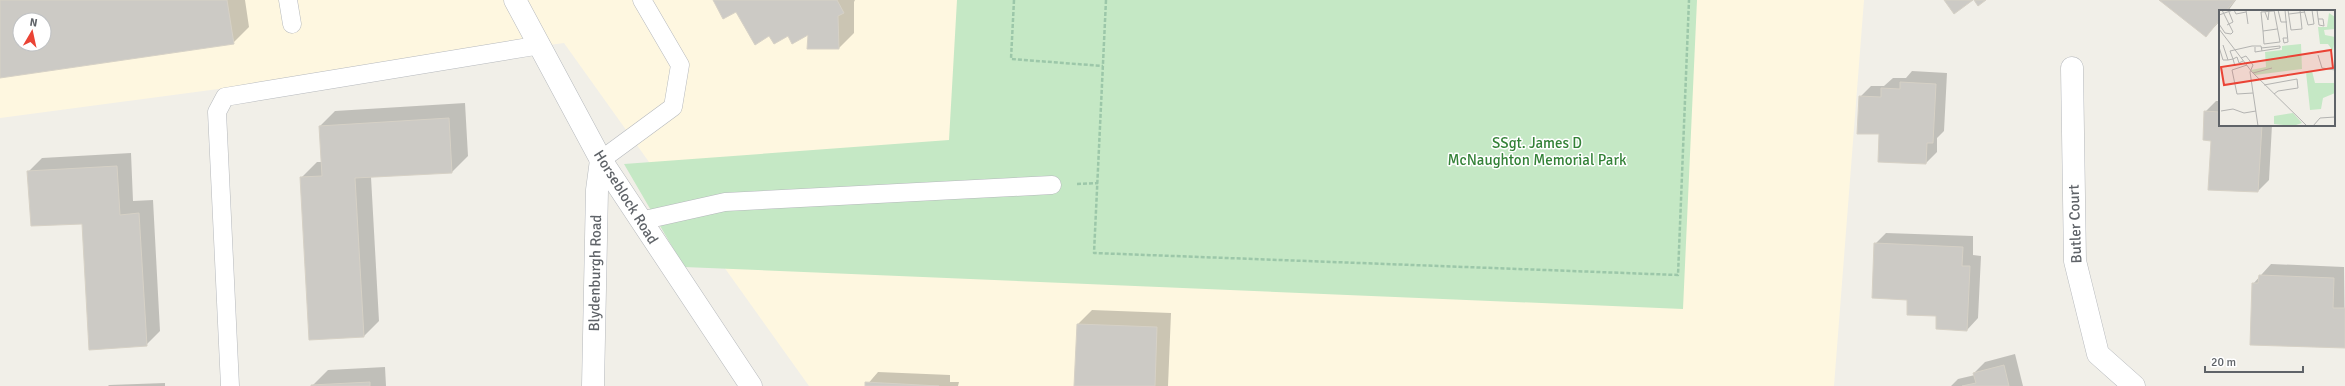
<svg xmlns="http://www.w3.org/2000/svg" width="2345" height="386" font-family="Signika,sans-serif">
	<rect width="100%" height="100%" fill="#f1efe8"/>
	<path fill="#fef7e0" fill-rule="evenodd" d="M0 0H1864L1834 386H809L564 43 0 118ZM20 20H44V44H20Z"/>
	<path fill="#c5e8c5" d="M957 0H1697L1683 309 684 267 624 164 949 140Z"/>
	<path fill="#0003" fill-rule="evenodd" d="M0 0H245L249 27 233 43 0 77ZM20 20H44V44H20Z
		M714 0H855L854 2V33L839 48 809 34 770 35 737 11Z
		M2161 0H2236L2228 11H2220V21L2206 36Z
		M1912 71 1947 73 1944 131 1937 138V152L1926 163 1881 133 1860 97 1871 86H1884L1893 78H1906Z
		M2216 101H2220V125H2272L2269 180 2258 191 2212 140 2205 112Z
		M465 103 468 156 452 172 371 177 379 321 364 336 301 178 317 162H322L320 126 335 111Z
		M131 153 133 201 153 200 160 331 146 345 83 223 28 172 42 158Z
		M1886 233 1973 236V255L1981 256 1978 318 1967 330 1937 328V315L1908 299 1875 244Z
		M2271 264 2344 267 2345 347 2253 284Z
		M1092 310 1171 313 1168 386H1075L1078 324Z
		M2015 354 2023 386H1951L1958 379 1975 375 1974 373 1985 362Z
		M385 367 386 386H312L328 370Z
		M878 372 950 375V382H959L958 386H866Z
		M165 383V386H108L109 385Z"/>
	<path fill="#cccac5" stroke="#d6d1c6" fill-rule="evenodd" d="M0 0H227L234 44 0 78ZM20 20H44V44H20Z
		M713 0H837L844 13 838 16 839 49H807L808 35 792 44 788 36 774 44 769 36 755 45 736 12 723 19Z
		M1944 0H1973L1954 14Z
		M1974 0H1986L1978 6Z
		M2159 0H2235L2226 11H2220V19L2206 37Z
		M1900 82 1936 84 1933 143H1927L1926 164 1878 162 1879 134H1857L1859 96 1881 97V88L1900 89Z
		M2204 111 2220 112V125H2262L2258 192 2208 190 2211 141 2203 140Z
		M449 118 452 173 355 178 364 337 309 340 300 177 322 176 319 126Z
		M117 166 120 215 139 213 147 346 89 350 82 224 31 226 27 171Z
		M1874 243 1963 247 1962 266H1970L1967 331 1936 329V316L1907 315V300L1872 298Z
		M2259 275 2334 278 2333 308H2345V348L2250 345 2252 283H2258Z
		M1077 324 1157 327 1155 386H1074Z
		M2004 365 2009 386H1962L1976 383 1973 373Z
		M370 382V386H311V385Z
		M865 382 939 386H865Z"/>
	<g fill="none" stroke-linecap="round" stroke-linejoin="round">
		<defs>
			<path id="service" d="M288 0 292 24
				M601 160 673 107 680 65 642 0
				M640 221 725 202 1052 185
				M230 386 217 112 225 97 541 45"/>
			<path id="minor" d="M2072 68 2075 261 2098 354 2134 386
				M593 386 597 190 601 160"/>
			<path id="tertiary" d="M515 0 601 160 751 386"/>
		</defs>
		<use href="#service" stroke="#b5b8bc" stroke-width="19"/>
		<use href="#minor" stroke="#b5b8bc" stroke-width="23"/>
		<use href="#tertiary" stroke="#b5b8bc" stroke-width="23"/>
		<path stroke="#9cc7a9" stroke-width="2.5" stroke-dasharray="4 2" stroke-linecap="butt" d="M1014 0 1011 59 1103 66
			M1106 0 1094 253 1678 275 1689 0
			M1077 184 1098 183"/>
		<use href="#service" stroke="#fff" stroke-width="18"/>
		<use href="#minor" stroke="#fff" stroke-width="22"/>
		<use href="#tertiary" stroke="#fff" stroke-width="22"/>
	</g>
	<g text-anchor="middle" stroke-width="3" stroke-linejoin="round" paint-order="stroke">
		<g font-size="15" fill="#348238" stroke="#fff">
			<text x="1537" y="148">SSgt. James D<tspan x="1537" dy="17">McNaughton Memorial Park</tspan></text>
		</g>
		<g font-size="15" fill="#5f6368" stroke="#fff">
			<text transform="translate(626 197) rotate(58)" y="5">Horseblock Road</text>
			<text transform="translate(2075 224) rotate(-92)" y="5">Butler Court</text>
			<text transform="translate(595 273) rotate(-89)" y="5">Blydenburgh Road</text>
		</g>
	</g>
	<g transform="translate(2219 10)">
		<rect width="116" height="116" fill="#f1efe8"/>
		<path d="M110 3 116 7V19L105 20 106 25 116 27 114 41 109 34H101L99 17H108ZM82 34 83 59 36 65 32 60 47 57 46 42 63 40V36ZM93 61 96 73H116V83L104 88 102 99 91 100 87 62ZM74 103 83 113 74 116 55 114V106Z" fill="#c5e8c5"/>
		<path fill="none" stroke="#b3b3b1" stroke-width="1" d="M3 0 14 22 12 24M15 0 17 4 27 2M27 0 29 14M59 0 62 12H68M66 0 69 32 65 33 64 28H68M69 0 72 20 83 19 81 0M85 0 89 15 95 14 93 0M98 0 100 15 105 16 104 9H99M55 1 42 2 44 21 58 19M46 2 49 10 50 1M70 4 86 2M0 5 14 0M0 14 6 23 12 24M8 15 14 12 10 2M0 19 33 62 88 116M44 21 45 34 61 32 55 0M4 35 9 50 14 49 16 56M0 37 4 50H9M36 37V42L61 38V36L42 38M99 45 103 58 116 60M22 48 27 46 34 55 31 62 39 116M24 51 20 53 18 47 14 49 11 41 33 36H42L43 41M28 55 13 60 18 84 34 83M34 63 53 58M45 75 78 69 79 78 59 81 55 84M2 101 14 99 25 103 37 101M94 116 101 108 116 107"/>
		<path fill="#ea4335" fill-opacity="0.15" stroke="#ea4335" stroke-width="2" d="M112 40 114 58 5 75 2 57Z"/>
		<rect width="116" height="116" fill="none" stroke="#5f6368" stroke-width="2"/>
	</g>
	<g transform="translate(32 32) rotate(9)"><circle r="19" fill="#ffffff" stroke="#bfc1c3"/>
	<path d="M0-3L7 15L0 10L-7 15Z" fill="#ea4335"/>
	<text y="-6" font-size="11" font-weight="bold" text-anchor="middle" fill="#5f6368">N</text>
	</g>
	<path d="M2205 366v6h98v-6" fill="none" stroke="#5f6368" stroke-width="2"/>
	<text x="2211" y="366" font-size="12" fill="#5f6368" stroke="#ffffff" stroke-width="3" paint-order="stroke">20 m</text>
</svg>
